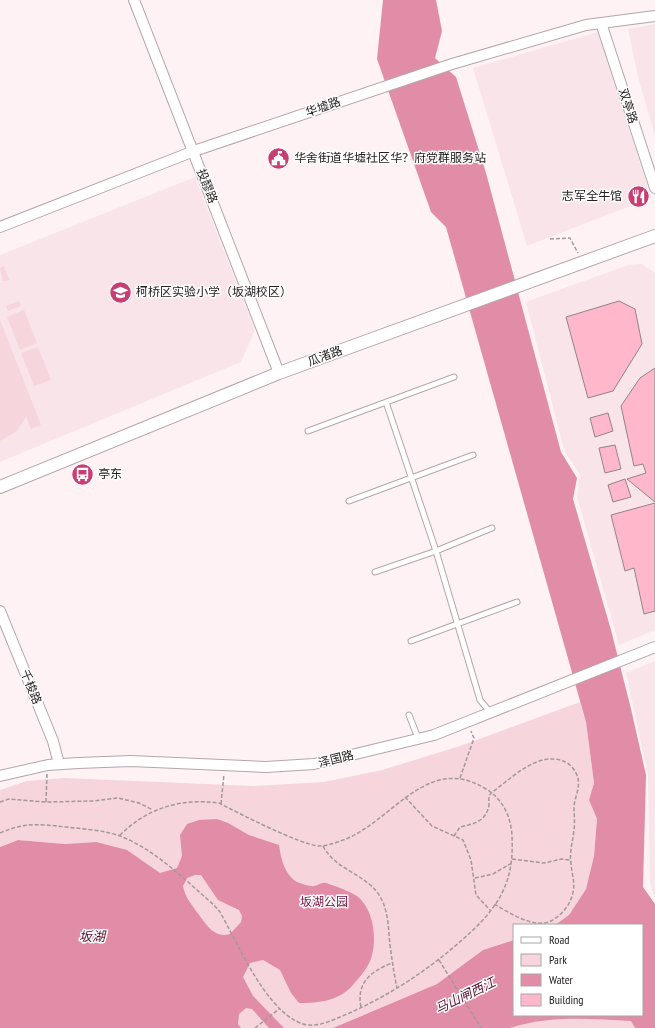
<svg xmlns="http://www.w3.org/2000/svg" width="655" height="1028" font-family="'PT Sans Narrow','Noto Sans SC',sans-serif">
	<rect width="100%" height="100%" fill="#fff2f5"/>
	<path fill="#f8e4e9" d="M655 24V136L638 77 628 29Z
		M598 32 651 198 527 246 473 68Z
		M195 177 255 330 241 362 0 462V255Z
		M642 264 655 273V630L619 645 577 497 580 475 564 450 526 302 628 265Z
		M655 661V899L650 883 648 775 626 673Z"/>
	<path fill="#f6d5dd" d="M4 266 9 280 3 281 0 268Z
		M19 301 21 306 8 311 6 306Z
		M24 310 37 343 20 350 7 317Z
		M0 320 41 425 31 429 26 417 17 431 0 441Z
		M38 347 51 380 34 386 21 353Z
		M580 702 586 722 594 783 589 800 597 819 594 856 586 889 569 915 555 925H514V940L483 950 437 984 333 1028H241L96 842 65 844 18 840 0 847V790L27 781 64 778 254 786 324 782 382 770 460 746Z
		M579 1018 632 1021 635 1028H510L532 1021Z"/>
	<path fill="#e28da7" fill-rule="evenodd" d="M383 0H436L442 31 435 58 456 77 486 173 561 452 577 478 573 499 611 630 631 709 646 775 643 887 655 904V1028H635L631 1021C589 1019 551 1015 510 1028H333L437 984 483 950 514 940V1015H642V925H555L569 915 586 889 594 856 597 819 589 800 594 783 586 722 446 227 431 212 377 59Z
		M217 819 228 823 249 835 279 845C281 858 284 874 297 882 300 883 308 886 311 886 317 887 321 882 326 883 335 886 349 891 357 896 373 908 377 937 372 955 370 966 359 978 352 986 338 1001 319 1003 299 1003L291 993 280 970 263 960 250 963 243 977 253 996 284 1028H269L252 1009 246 1008 239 1014 238 1024 241 1028H0V847L18 840 65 844 96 842 127 850 160 873 177 868 182 856 180 835 187 824 199 820ZM195 875H201L218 900 239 910 242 916 241 922 230 934C213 939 205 922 196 911 190 902 185 897 183 886L187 878Z"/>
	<path fill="#feb7cb" stroke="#928488" d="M619 301 635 309 642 344 613 391 588 398 566 317Z
		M655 368V502L627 479 646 473 643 464 634 466 621 406 640 378Z
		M608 413 613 431 595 437 590 418Z
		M615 445 621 469 605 473 599 448Z
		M625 479 631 497 613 502 608 485Z
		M655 503V611L644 614 634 568 625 571 611 515Z"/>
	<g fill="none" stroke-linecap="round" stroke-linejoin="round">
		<defs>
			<path id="service" d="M386 402 436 551 480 700 490 712
				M308 431 454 377
				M349 501 473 455
				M375 572 436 551 492 528
				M411 641 517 602
				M409 715 418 738"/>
			<path id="minor" d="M134 0 279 373
				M601 23 655 188
				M0 227 194 151 452 64 586 25 655 16
				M0 611 53 741 59 764
				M0 776 48 765 78 763 131 761 266 767 314 764 434 735 655 647"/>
			<path id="tertiary" d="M0 487 279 373 655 236"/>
		</defs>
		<use href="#service" stroke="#b4a5a9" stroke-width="7"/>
		<use href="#minor" stroke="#b4a5a9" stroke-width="12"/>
		<use href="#tertiary" stroke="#b4a5a9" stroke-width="14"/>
		<path stroke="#a2989a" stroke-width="1.5" stroke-dasharray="4 2" stroke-linecap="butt" d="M550 239 570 238 578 253
			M460 778 474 738 471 731
			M405 797 432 826 463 840 471 860 476 895 490 910
			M0 802 9 799 46 802 93 801 118 798 139 803 153 810
			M46 802 47 774
			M221 804 224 774
			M0 833C26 822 38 824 66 827 83 829 103 830 120 836 156 850 185 880 214 905L220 912C238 944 262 1001 294 1020 298 1022 304 1025 309 1025 320 1026 330 1021 340 1017 384 999 426 972 462 940 477 927 492 912 501 895 511 876 513 857 512 836 511 817 503 799 486 789 428 753 394 819 346 839 337 842 328 846 319 846 301 845 238 813 219 803 180 798 147 808 119 836
			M454 836 460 827C473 824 486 822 489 805 489 800 488 797 491 793 511 779 537 751 563 761 570 763 577 772 578 779 580 788 575 797 574 806 574 814 575 822 574 830 573 841 569 852 571 864 572 876 576 884 572 896 569 907 560 916 551 921 533 929 510 913 494 904
			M323 846C335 869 362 873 377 892 389 908 388 927 390 945 392 960 394 974 397 988
			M512 859 544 863 562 859 570 860
			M475 878 493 874 512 863
			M439 960 481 1028
			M361 1007C356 983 371 971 392 963
			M255 1028 279 1009"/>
		<use href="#service" stroke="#fff" stroke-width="5"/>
		<use href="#minor" stroke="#fff" stroke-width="10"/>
		<use href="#tertiary" stroke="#fff" stroke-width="12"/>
	</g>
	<defs>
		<symbol id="civic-disc" viewBox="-11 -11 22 22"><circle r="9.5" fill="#c83d73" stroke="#fff"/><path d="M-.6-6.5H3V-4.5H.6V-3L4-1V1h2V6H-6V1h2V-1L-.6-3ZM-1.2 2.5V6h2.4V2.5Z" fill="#fff"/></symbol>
		<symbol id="restaurant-disc" viewBox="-11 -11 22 22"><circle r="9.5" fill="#c83d73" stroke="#fff"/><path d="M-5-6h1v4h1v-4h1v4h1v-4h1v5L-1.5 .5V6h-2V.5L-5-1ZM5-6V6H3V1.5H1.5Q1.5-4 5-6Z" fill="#fff"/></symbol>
		<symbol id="school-disc" viewBox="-11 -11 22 22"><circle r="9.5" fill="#c83d73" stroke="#fff"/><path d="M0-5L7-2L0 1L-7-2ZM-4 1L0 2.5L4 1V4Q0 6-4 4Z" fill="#fff"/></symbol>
		<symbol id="bus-disc" viewBox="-11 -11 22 22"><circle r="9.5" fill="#c83d73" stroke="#fff"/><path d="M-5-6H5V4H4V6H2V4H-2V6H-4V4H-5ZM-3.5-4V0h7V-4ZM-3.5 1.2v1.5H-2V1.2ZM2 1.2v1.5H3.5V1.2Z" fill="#fff"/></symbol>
	</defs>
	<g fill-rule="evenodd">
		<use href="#civic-disc" x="266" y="146" width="25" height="25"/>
		<use href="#restaurant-disc" x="626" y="184" width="25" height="25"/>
		<use href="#school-disc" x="108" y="280" width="25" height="25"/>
		<use href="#bus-disc" x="70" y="462" width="25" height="25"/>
	</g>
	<g text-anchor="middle" stroke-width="3" stroke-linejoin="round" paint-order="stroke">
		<g font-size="12" fill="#252021" stroke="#fff">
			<text transform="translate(628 106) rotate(72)" y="4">双亭路</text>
			<text transform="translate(323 107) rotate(-19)" y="4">华墟路</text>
			<text transform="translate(207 186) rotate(69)" y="4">投醪路</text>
			<text transform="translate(325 356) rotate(-20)" y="4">瓜渚路</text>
			<text transform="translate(31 687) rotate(68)" y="4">千梭路</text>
			<text transform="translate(336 759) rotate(-14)" y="4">泽国路</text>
		</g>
		<g font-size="12" fill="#252021" stroke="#fff" text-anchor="start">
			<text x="294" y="162">华舍街道华墟社区华？府党群服务站</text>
			<text x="622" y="200" text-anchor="end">志军全牛馆</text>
			<text x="136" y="296">柯桥区实验小学（坂湖校区）</text>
			<text x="98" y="478">亭东</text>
		</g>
		<g font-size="12" fill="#76123e" stroke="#fff">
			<text x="324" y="906">坂湖公园</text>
		</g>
		<g font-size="13" font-style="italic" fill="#590e2e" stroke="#fff">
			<text x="92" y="941">坂湖</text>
			<text transform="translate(465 995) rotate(-26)" y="5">马山闸西江</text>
		</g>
	</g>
	<rect x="513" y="924" width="130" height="92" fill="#ffffff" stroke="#a8a6a6"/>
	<rect x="521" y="937" width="20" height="6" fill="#ffffff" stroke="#a8a6a6"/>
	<text x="549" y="944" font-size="12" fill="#252021">Road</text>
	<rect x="521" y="954" width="20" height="12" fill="#f6d5dd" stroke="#a8a6a6"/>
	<text x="549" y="964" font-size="12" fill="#252021">Park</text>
	<rect x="521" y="974" width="20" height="12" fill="#e28da7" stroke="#a8a6a6"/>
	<text x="549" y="984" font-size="12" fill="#252021">Water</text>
	<rect x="521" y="994" width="20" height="12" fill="#feb7cb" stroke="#a8a6a6"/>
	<text x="549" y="1004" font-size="12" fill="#252021">Building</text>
</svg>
